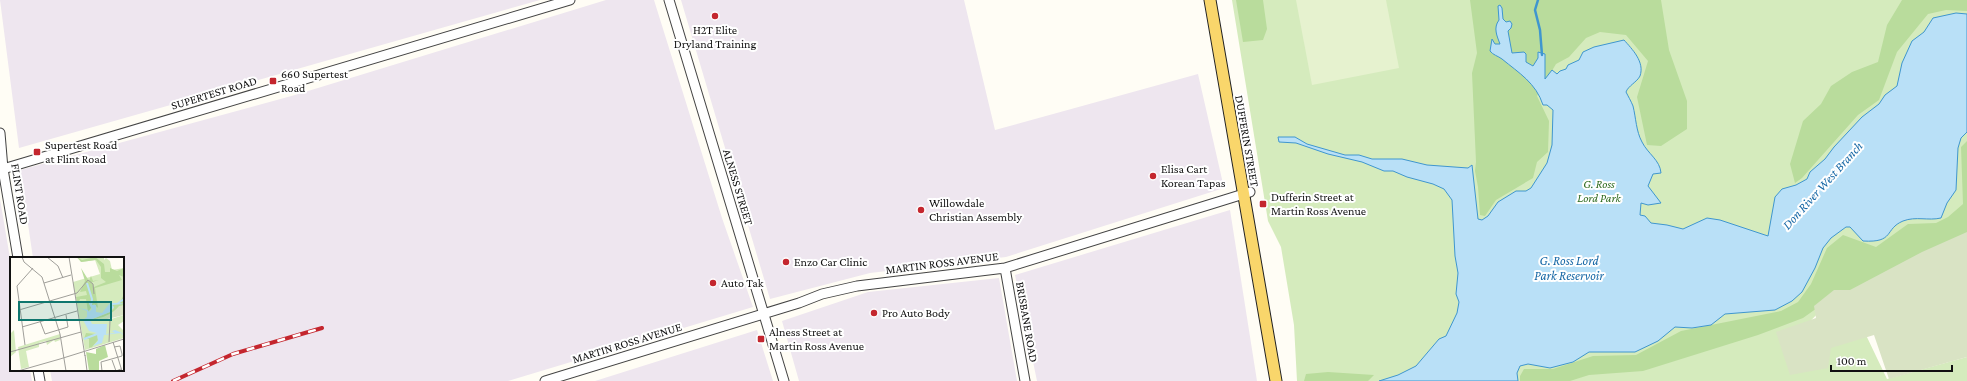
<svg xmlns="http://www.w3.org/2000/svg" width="1967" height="381" font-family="'Crimson Pro',serif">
	<rect width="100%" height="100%" fill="#fffdf5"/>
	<path fill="#eee6ef" d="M0 0H540L19 148Z
		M606 0H654L722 218 753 307 508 381H52L50 370H123V258H33L20 170 295 95Z
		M681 0H964L995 130 1198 74 1224 188 1006 257 870 273 770 299Z
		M0 199 11 264V370H30L32 381H0Z
		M1230 210 1257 381H1037L1015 275Z
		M999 278 1017 381H799L782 321 868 292Z
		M757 330 773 381H595Z"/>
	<path fill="#d5ebbd" d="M1232 0H1967V230L1826 305 1787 345 1865 333 1887 379 1967 357V381H1297L1294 325 1281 247 1268 221Z"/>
	<path fill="#b9dc9c" d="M1236 0H1263L1267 29 1263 40 1243 42Z
		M1470 0H1661L1669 50 1687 101V129L1661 146 1647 145 1637 97 1648 61 1626 35 1600 32 1586 38 1569 57 1556 64 1537 96 1549 121 1548 152 1537 162 1533 178 1496 200 1485 216 1480 215 1478 187 1475 171 1476 162 1472 73 1477 53Z
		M1902 0H1967V11L1946 10 1928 14 1897 52 1879 100 1858 115 1802 178 1795 183 1790 164 1803 121 1821 104 1831 86 1852 72 1878 62 1887 25Z
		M1967 141V235L1872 285 1834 296 1803 318 1758 335 1643 371 1589 375 1570 381H1520V376L1524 369H1553L1593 356 1636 355 1681 331 1781 311 1798 302 1811 284 1827 248 1843 235 1876 247 1908 224 1936 223 1948 217 1963 204 1961 147Z
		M1328 372 1374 375 1368 381H1304L1306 374Z"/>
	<path fill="#d9e3c4" d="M1967 232V357L1889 379 1874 335 1831 348 1828 368 1790 375 1776 332 1816 318 1814 306 1834 290H1850L1922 252Z"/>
	<path fill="#e6f2cf" d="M1296 0H1386L1399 68 1312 85Z"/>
	<path fill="#b9e0f7" stroke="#3f96cf" d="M1500 5 1502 8 1503 19 1506 22 1510 21 1512 24 1511 28 1508 31 1512 53 1524 52 1526 54V62L1533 66 1538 58V52L1545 54V79L1552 70 1557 74 1560 71 1566 69 1568 65 1579 60 1583 52 1594 47 1624 40C1632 49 1645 62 1640 76 1637 82 1628 86 1626 92 1628 96 1631 101 1633 106 1636 118 1636 131 1642 142 1648 154 1660 160 1661 173L1653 174 1648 186 1661 203 1648 205 1641 203 1640 215 1645 216 1651 223 1667 225 1683 229 1707 218 1720 220 1768 236 1775 197 1782 189 1796 185 1807 179 1810 172 1825 159 1834 147 1862 117 1879 104 1885 95 1897 86 1902 63 1912 41 1924 32 1933 18 1956 13 1967 14V132L1961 138 1958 148 1956 190 1947 203 1941 218C1928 221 1916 216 1903 221 1884 229 1895 243 1863 241L1850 227H1846L1831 238 1823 248 1815 268 1802 292 1792 301 1775 310 1725 314 1711 325 1692 328 1675 327 1658 341 1635 352H1589L1573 362 1550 368 1528 364 1520 366 1517 373 1518 381H1379L1398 375 1416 366 1439 339 1446 336 1457 313 1459 302 1456 294 1458 273 1455 256 1452 200 1444 189 1433 184 1407 177 1393 171H1384L1362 162 1328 154 1296 143 1279 142 1278 137H1295L1307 144 1345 155H1359L1372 159H1402L1427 165 1468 168 1472 165 1478 219 1482 220 1488 216 1498 202 1516 191H1526L1531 188 1547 163 1552 145 1553 110 1547 105H1543C1536 83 1519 73 1502 59 1498 56 1493 55 1490 51L1492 39 1495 44H1500C1497 36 1493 28 1499 20L1498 6Z"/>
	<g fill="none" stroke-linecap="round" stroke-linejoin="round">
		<path stroke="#3f96cf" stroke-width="2.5" d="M1538 0 1535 10 1540 30 1542 55"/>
		<defs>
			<path id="minor" d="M669 0 784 381
				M0 133 3 169 18 258
				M3 169 570 0
				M1005 268 1025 381
				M38 370 40 381
				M545 381 799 303 822 294 857 286 1005 268 1250 192"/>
			<path id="major" d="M1210 0 1276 381"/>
		</defs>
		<use href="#minor" stroke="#444" stroke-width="11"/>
		<use href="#major" stroke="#222" stroke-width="13"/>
		<use href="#minor" stroke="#fff" stroke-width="9"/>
		<use href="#major" stroke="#f9d66b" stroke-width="11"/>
		<defs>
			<path id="rail" d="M173 381 233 354 322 328"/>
		</defs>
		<use href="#rail" stroke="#c4262e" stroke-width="4"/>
		<use href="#rail" stroke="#fff" stroke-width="2.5" stroke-dasharray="8" stroke-linecap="butt"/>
	</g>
	<g fill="#c4262e" stroke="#fff" stroke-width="1.5">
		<circle cx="715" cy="16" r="4"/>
		<rect x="269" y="77" width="8" height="8" rx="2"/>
		<rect x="33" y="148" width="8" height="8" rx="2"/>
		<circle cx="1153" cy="176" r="4"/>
		<rect x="1259" y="200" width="8" height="8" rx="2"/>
		<circle cx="921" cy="210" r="4"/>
		<circle cx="786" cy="262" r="4"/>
		<circle cx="713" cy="283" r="4"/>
		<circle cx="874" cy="313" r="4"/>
		<rect x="757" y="335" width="8" height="8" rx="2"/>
	</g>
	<g text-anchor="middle" stroke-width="4" stroke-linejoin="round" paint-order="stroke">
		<g font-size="12" fill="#111" stroke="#fff" text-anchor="start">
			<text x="715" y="34" text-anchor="middle">H2T Elite<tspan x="715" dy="14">Dryland Training</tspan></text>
			<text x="281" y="78">660 Supertest<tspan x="281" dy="14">Road</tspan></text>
			<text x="45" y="149">Supertest Road<tspan x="45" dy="14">at Flint Road</tspan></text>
			<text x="1161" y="173">Elisa Cart<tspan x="1161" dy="14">Korean Tapas</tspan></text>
			<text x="1271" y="201">Dufferin Street at<tspan x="1271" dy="14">Martin Ross Avenue</tspan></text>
			<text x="929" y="207">Willowdale<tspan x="929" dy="14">Christian Assembly</tspan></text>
			<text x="794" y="266">Enzo Car Clinic</text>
			<text x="721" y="287">Auto Tak</text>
			<text x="882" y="317">Pro Auto Body</text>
			<text x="769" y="336">Alness Street at<tspan x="769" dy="14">Martin Ross Avenue</tspan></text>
		</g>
		<g font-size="12" fill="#111" stroke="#fff">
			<text transform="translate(214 93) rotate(-17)" y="4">SUPERTEST ROAD</text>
			<text transform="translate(1247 141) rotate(80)" y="4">DUFFERIN STREET</text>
			<text transform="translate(738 187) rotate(73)" y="4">ALNESS STREET</text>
			<text transform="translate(20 194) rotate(81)" y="4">FLINT ROAD</text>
			<text transform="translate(942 263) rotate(-7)" y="4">MARTIN ROSS AVENUE</text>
			<text transform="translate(1027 322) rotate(80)" y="4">BRISBANE ROAD</text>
			<text transform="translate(627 343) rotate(-17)" y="4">MARTIN ROSS AVENUE</text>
		</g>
		<g font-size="12" font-style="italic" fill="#2f6b1f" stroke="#fff">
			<text x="1599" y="188">G. Ross<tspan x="1599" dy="14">Lord Park</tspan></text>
		</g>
		<g font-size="13" font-style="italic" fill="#1768a6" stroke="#fff">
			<text transform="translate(1822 185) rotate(-48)" y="5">Don River West Branch</text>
			<text x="1569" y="265">G. Ross Lord<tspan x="1569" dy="15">Park Reservoir</tspan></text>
		</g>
	</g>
	<g transform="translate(10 257)">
		<rect width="114" height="114" fill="#fffdf5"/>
		<path d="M66 0H94V3L96 1 100 4 102 13 114 11V48L96 61 98 63 114 58V64L108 68 114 74V81L75 93 63 25 90 17 85 3 72 5ZM4 73 6 95 0 100V77ZM50 77V83L45 85 44 83 37 88 36 84 29 86V90L16 94 19 110 11 112 8 90Z" fill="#d5ebbd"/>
		<path d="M67 0 72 3 85 0 94 7 95 15H100V11L107 14 114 11V20L109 18 112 23 85 31 88 51 84 47 78 55 76 42H70L68 47 66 40 77 38 76 34 70 35 75 24 71 11 79 24 81 19 83 24 89 23 82 25 84 30 96 25 91 21V10L86 3 71 5ZM114 37V48L109 49 104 55 93 60 80 63 100 55 104 51 102 48 110 46ZM76 76 87 77 88 83 82 90 79 91V82H74ZM95 88 98 100 89 104V114H79L76 95 86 97V92Z" fill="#b9dc9c"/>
		<path d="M110 49H114V58L93 63Z" fill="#d9e3c4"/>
		<path d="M114 41 113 44 109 46 114 47 102 48 104 50 100 55 80 63 82 67H97L96 77 105 76 102 74 105 73 112 76 114 79 111 76 94 78 92 86 83 89 88 84 87 76 79 74 73 63 77 60V54L69 51 78 53 79 55 82 52 79 47V45L81 48H86V55L92 56 100 46H107Z" fill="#b9e0f7"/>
		<path fill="none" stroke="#b9e0f7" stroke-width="2" d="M77 26 82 42 81 48M74 82 87 77"/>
		<path fill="none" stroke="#a09f9a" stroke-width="1" d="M12 0 14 5 32 20 50 77 56 114M37 0 48 9 53 21M59 0 75 99M34 26 61 18M9 53 67 36 78 23 83 27 84 37M30 64 35 77 58 70 56 58M12 70 67 54M99 85 100 64M103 85 112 114M15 88 7 29 23 11M104 90 110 89 112 97M0 95 71 75M75 98 77 114M50 102 114 82M102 103 106 114 111 112M8 114 50 102M92 114 91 105 112 99V97"/>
		<path fill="#0f766e" fill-opacity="0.15" stroke="#0f766e" stroke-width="2" d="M9 45H101V63H9Z"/>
		<rect width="114" height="114" fill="none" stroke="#111" stroke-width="2"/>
	</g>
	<path d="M1831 365v6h121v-6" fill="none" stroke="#111111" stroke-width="2"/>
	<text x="1837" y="365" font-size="12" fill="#111111" stroke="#ffffff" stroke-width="3" paint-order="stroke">100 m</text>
</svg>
